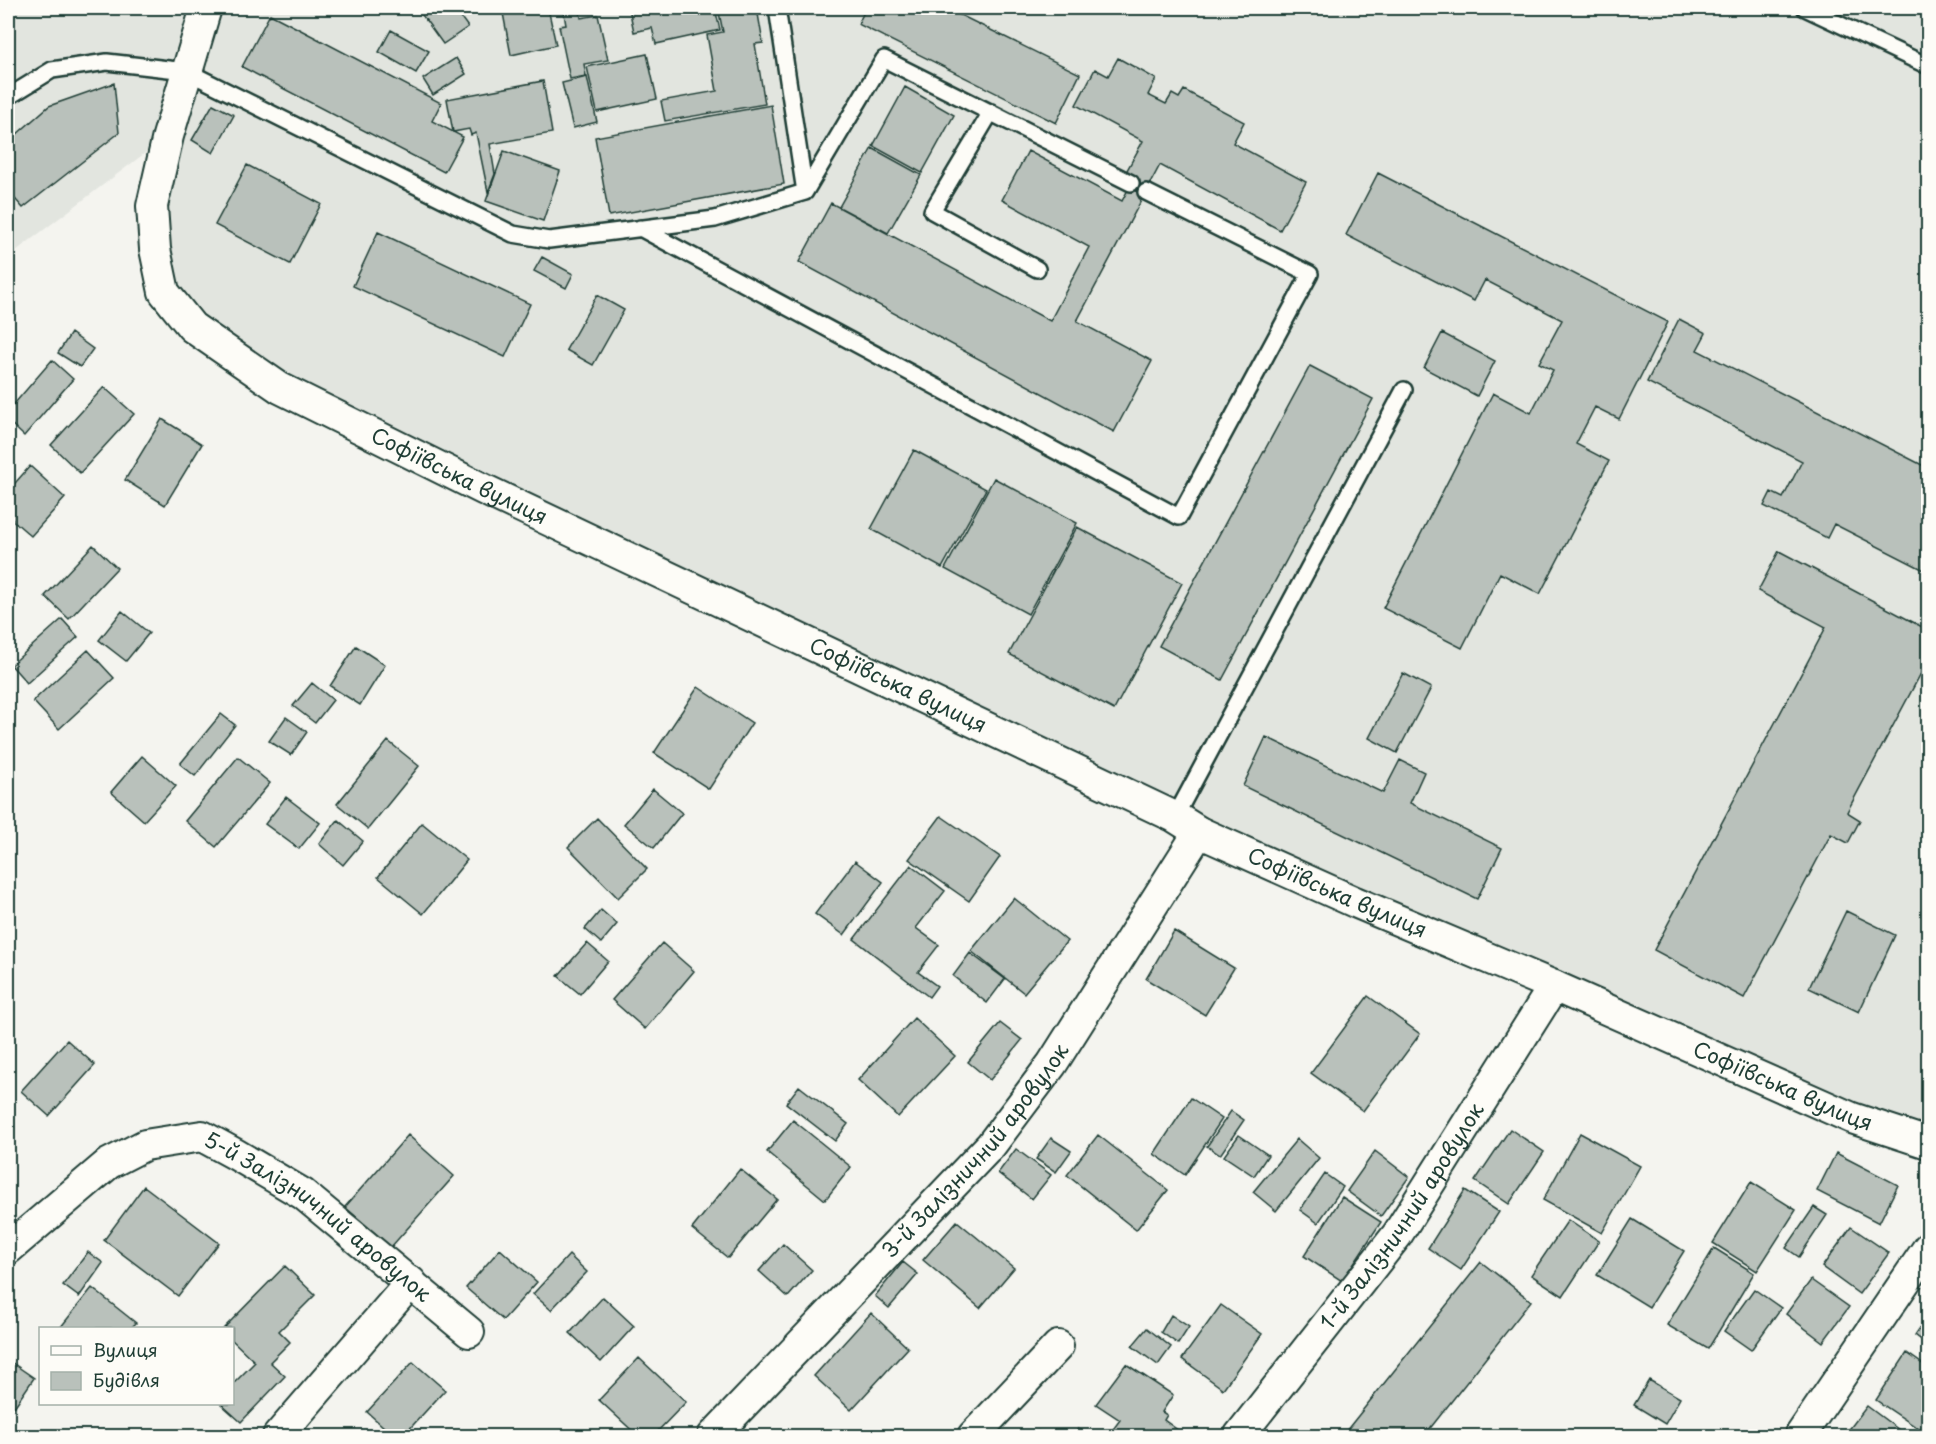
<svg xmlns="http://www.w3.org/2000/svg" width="1936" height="1444" font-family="'Playpen Sans',sans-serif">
	<rect width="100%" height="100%" fill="#f4f4ef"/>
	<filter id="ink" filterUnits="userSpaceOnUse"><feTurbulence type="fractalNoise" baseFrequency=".0167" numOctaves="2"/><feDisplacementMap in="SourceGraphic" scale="12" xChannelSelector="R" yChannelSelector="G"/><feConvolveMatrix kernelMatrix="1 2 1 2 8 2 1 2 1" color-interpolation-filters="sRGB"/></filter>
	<g filter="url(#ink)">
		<path fill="#e2e5df" d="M8 8H1928V1151L1558 995 184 333 153 147 8 257Z"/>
		<path fill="#b9c1bb" stroke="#1f3d34" stroke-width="1.5" d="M417 8H454L468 27 443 44Z
			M502 8H548L556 45 511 55Z
			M563 8H579L581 18 598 15 608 60 584 64 586 76 570 79 559 26 566 25Z
			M629 8H715L720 30 656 44 652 28 634 32Z
			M718 8H757L763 43 755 44 765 104 665 121 661 101 717 91 707 35 723 32Z
			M866 8H946L1080 74 1056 123 858 24Z
			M270 14 441 103 432 121 463 137 444 172 242 67Z
			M391 30 429 51 416 73 379 52Z
			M647 54 657 99 597 112 587 67Z
			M456 58 466 74 433 95 423 79Z
			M1118 58 1156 79 1148 95 1166 104 1172 94 1179 98 1184 90 1244 122 1233 143 1306 182 1280 230 1160 165 1077 321 1152 361 1114 432 799 262 831 203 1050 321 1089 247 1002 200 1028 151 1122 201 1135 176 1126 172 1143 141 1076 105 1095 69 1108 76Z
			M587 77 597 122 573 128 562 83Z
			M543 81 552 133 490 144 495 174 488 192 476 133 471 135 469 129 453 132 447 99Z
			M114 83 119 133 23 208 8 191V142L49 106Z
			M905 87 954 115 922 173 873 146Z
			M213 104 234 115 213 153 192 140Z
			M771 105 784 184 609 216 595 137Z
			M872 148 921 175 888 233 839 207Z
			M504 151 560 171 543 221 486 201Z
			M247 165 321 204 290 264 215 225Z
			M1378 173 1668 322 1619 419 1595 407 1576 444 1609 461 1540 594 1500 573 1462 648 1383 608 1493 393 1531 413 1553 370 1539 363 1562 320 1485 280 1474 301 1346 235Z
			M378 232 530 304 505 357 353 286Z
			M542 257 573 274 566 288 534 271Z
			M597 295 624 310 593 365 566 350Z
			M1679 319 1706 333 1697 350 1928 468V572L1834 524 1827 538 1764 506 1771 492 1783 498 1802 461 1647 382Z
			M71 333 93 349 80 367 58 353Z
			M1442 333 1495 361 1477 396 1424 368Z
			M52 360 73 379 24 436 8 421V411Z
			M1310 366 1373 399 1222 680 1159 646Z
			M104 387 134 414 80 473 51 445Z
			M162 419 202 444 165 505 125 480Z
			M914 450 986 489 942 568 871 529Z
			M30 466 65 498 31 536 8 516V491Z
			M994 478 1077 523 1028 614 945 569Z
			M1077 527 1182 583 1114 710 1009 654Z
			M93 545 117 568 69 619 45 596Z
			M1779 551 1928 630V660L1847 812 1860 820 1848 843 1831 834 1744 998 1654 950 1826 627 1758 591Z
			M1928 592V607L1923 604Z
			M122 611 149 633 126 661 99 640Z
			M62 619 78 637 27 683 11 665Z
			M356 646 385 665 360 705 330 686Z
			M88 650 114 678 59 729 33 701Z
			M1403 673 1431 688 1397 753 1369 738Z
			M312 683 333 700 315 723 293 706Z
			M698 687 752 723 709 789 654 753Z
			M221 714 235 725 195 776 180 764Z
			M286 717 307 732 291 755 269 741Z
			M1266 737 1383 793 1400 760 1424 772 1410 803 1502 848 1477 899 1243 786Z
			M388 741 419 766 368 829 337 804Z
			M142 756 176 786 144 821 111 792Z
			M238 757 270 783 216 847 185 821Z
			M653 789 682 813 654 848 624 824Z
			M286 797 320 823 299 849 265 824Z
			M941 816 1000 857 969 901 909 859Z
			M597 818 647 869 618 898 568 847Z
			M338 820 363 841 343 865 319 844Z
			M422 823 467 860 423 914 378 877Z
			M855 861 883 882 844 935 815 914Z
			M911 865 945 891 916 928 939 945 918 972 937 986 929 997 854 939Z
			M1014 898 1067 941 1024 993 971 951Z
			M601 910 617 924 601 943 585 929Z
			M1846 911 1895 935 1859 1012 1809 988Z
			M1174 931 1234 968 1205 1015 1146 979Z
			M587 943 608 961 580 994 558 976Z
			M662 943 694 971 645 1029 612 1000Z
			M970 953 1005 979 987 1003 953 976Z
			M1368 996 1420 1034 1363 1111 1311 1073Z
			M914 1018 955 1056 898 1117 858 1080Z
			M1000 1023 1022 1040 990 1080 968 1062Z
			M67 1040 95 1065 49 1116 21 1091Z
			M799 1086 848 1124 835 1141 786 1103Z
			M1191 1098 1222 1119 1185 1175 1154 1154Z
			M1231 1111 1244 1120 1220 1155 1207 1146Z
			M793 1120 851 1167 825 1200 767 1152Z
			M1510 1129 1544 1152 1509 1204 1475 1181Z
			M1580 1133 1640 1166 1602 1233 1543 1200Z
			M408 1135 454 1176 391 1247 345 1207Z
			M1098 1135 1168 1190 1136 1230 1067 1175Z
			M1239 1135 1268 1155 1254 1176 1224 1156Z
			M1051 1138 1071 1151 1056 1172 1036 1159Z
			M1297 1139 1319 1158 1276 1211 1253 1192Z
			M1016 1149 1051 1175 1032 1199 998 1173Z
			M1375 1151 1409 1177 1381 1216 1347 1191Z
			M1836 1153 1898 1185 1879 1223 1817 1191Z
			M740 1169 777 1199 728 1258 692 1229Z
			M1325 1174 1343 1187 1318 1223 1300 1210Z
			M1751 1182 1796 1210 1757 1271 1713 1243Z
			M144 1186 219 1243 178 1296 104 1240Z
			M1465 1190 1499 1212 1461 1270 1428 1248Z
			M1342 1197 1381 1222 1342 1281 1304 1256Z
			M1814 1207 1827 1215 1799 1257 1786 1248Z
			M1632 1219 1684 1251 1649 1307 1597 1275Z
			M1568 1220 1599 1241 1563 1296 1531 1275Z
			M957 1221 1014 1268 980 1308 923 1260Z
			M1851 1227 1889 1253 1859 1294 1822 1267Z
			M783 1244 812 1270 788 1297 759 1271Z
			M1714 1248 1754 1273 1708 1349 1667 1325Z
			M500 1249 537 1282 503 1320 466 1288Z
			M88 1252 103 1263 79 1297 63 1285Z
			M569 1255 587 1272 551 1310 533 1294Z
			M903 1262 918 1274 889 1308 875 1296Z
			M1481 1262 1531 1301 1424 1436H1342Z
			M285 1266 315 1295 279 1331 290 1342 270 1362 285 1376 241 1422 221 1404H232V1385L255 1362 232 1340V1328H224Z
			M1811 1280 1849 1307 1823 1342 1786 1314Z
			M92 1288 136 1323 131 1328H60Z
			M1754 1289 1781 1308 1751 1350 1724 1331Z
			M603 1297 634 1326 601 1362 570 1333Z
			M1221 1305 1262 1334 1223 1389 1182 1359Z
			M871 1313 908 1348 851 1410 814 1376Z
			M1171 1315 1189 1327 1178 1344 1161 1332Z
			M1928 1316V1345L1915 1335Z
			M1147 1328 1171 1347 1158 1365 1132 1346Z
			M1907 1353 1928 1368V1435L1876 1400Z
			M639 1358 686 1402 653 1436H638L599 1400Z
			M8 1360 34 1378 8 1416Z
			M413 1362 445 1390 403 1436H394L367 1412Z
			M1126 1364 1173 1395 1162 1412 1167 1415 1164 1420 1186 1436H1108L1120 1420 1096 1404Z
			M1649 1380 1680 1398 1665 1424 1634 1405Z
			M1867 1406 1903 1433 1901 1436H1844Z
			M1078 1429 1090 1436H1072Z
			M1038 1431 1046 1436H1034Z"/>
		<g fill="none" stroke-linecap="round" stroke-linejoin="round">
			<defs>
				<path id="service" d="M777 8 805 192
					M1805 8 1928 66
					M8 97 52 70 107 62 186 71 513 234 549 240 715 219 805 192 884 59 1131 183
					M991 112 932 211 1037 269
					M640 228 1179 517 1310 274 1146 192
					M1175 817 1404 390"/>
				<g id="minor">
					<path id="s1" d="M206 8 168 136 152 206 155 249 164 292 192 327 280 388 483 489 1175 817 1199 832 1355 902 1554 986 1852 1118 1928 1143"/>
					<path id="s2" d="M8 1249 108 1164 145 1145 202 1136 235 1154 303 1194 469 1332"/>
					<path d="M278 1436 411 1282"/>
					<path id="s3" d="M713 1436 991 1145 1052 1064 1199 832"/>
					<path d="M973 1436 1058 1346"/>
					<path id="s4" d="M1239 1436 1397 1235 1554 986"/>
					<path d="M1800 1436 1928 1248"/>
				</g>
			</defs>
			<use href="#service" stroke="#1f3d34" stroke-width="20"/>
			<use href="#minor" stroke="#1f3d34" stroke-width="34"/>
			<use href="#service" stroke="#fdfcf7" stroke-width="15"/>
			<use href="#minor" stroke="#fdfcf7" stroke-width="30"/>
		</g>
	</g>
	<g text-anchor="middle" stroke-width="6" stroke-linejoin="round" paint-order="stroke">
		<g font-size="21" fill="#1f3d34" stroke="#fdfcf7">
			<text dy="7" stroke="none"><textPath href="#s1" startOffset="644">Софіївська вулиця</textPath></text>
			<text dy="7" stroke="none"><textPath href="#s1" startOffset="1130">Софіївська вулиця</textPath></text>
			<text dy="7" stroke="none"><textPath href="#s1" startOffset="1616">Софіївська вулиця</textPath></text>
			<text dy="7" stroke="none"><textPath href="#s1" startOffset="2102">Софіївська вулиця</textPath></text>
			<text dy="7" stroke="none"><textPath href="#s3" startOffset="388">3-й Залізничний аровулок</textPath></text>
			<text dy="7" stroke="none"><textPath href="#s4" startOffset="274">1-й Залізничний аровулок</textPath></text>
			<text dy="7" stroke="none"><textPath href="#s2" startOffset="372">5-й Залізничний аровулок</textPath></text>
		</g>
	</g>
	<rect width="1936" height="1444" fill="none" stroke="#fdfcf7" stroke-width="30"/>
	<rect x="15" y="15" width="1906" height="1414" fill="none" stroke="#1f3d34" stroke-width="2" filter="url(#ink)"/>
	<rect x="39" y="1327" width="195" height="78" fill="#fdfcf7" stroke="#a4b0a9" stroke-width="1.5"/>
	<rect x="51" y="1346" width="30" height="9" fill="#fdfcf7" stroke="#a4b0a9" stroke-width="1.5"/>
	<text x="93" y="1357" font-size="18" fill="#1f3d34">Вулиця</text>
	<rect x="51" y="1372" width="30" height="18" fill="#b9c1bb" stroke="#a4b0a9" stroke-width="1.5"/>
	<text x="93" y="1387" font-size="18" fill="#1f3d34">Будівля</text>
</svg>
